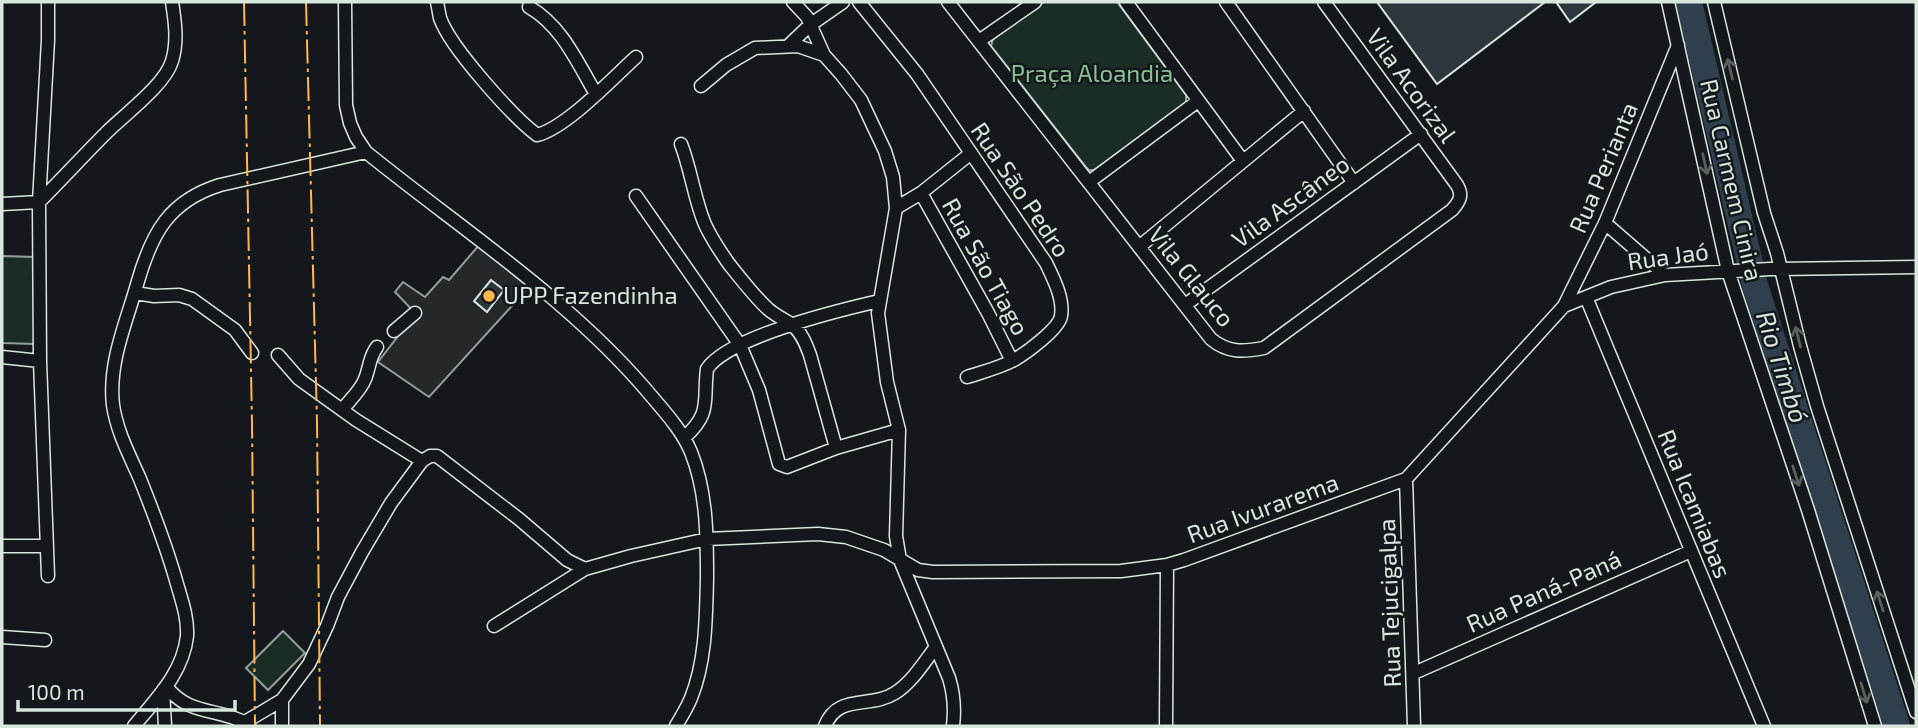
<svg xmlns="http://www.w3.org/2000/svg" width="1918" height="728" font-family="'Exo 2',sans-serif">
	<rect width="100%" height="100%" fill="#14181c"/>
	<path fill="#1a2d24" stroke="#939e99" stroke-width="2" d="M1044 2H1117L1186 95V102L1183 107 1094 170H1089L1086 167 991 46 993 39Z
		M2 256 35 257V344L2 343Z
		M283 631 305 653 268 690 246 668Z"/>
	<path fill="#24282b" stroke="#939e99" stroke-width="2" d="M480 244 530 286 429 397 378 362 399 335 418 316 395 292 403 282 425 297 443 277 449 280Z"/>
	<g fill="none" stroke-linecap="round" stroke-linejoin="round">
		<path stroke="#2f3f4d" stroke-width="26" d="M1689 2 1755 285 1897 726"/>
	</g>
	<path fill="#2c363c" stroke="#d8e6dc" stroke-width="2" d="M1377 2H1545L1437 84Z
		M1556 2H1596L1570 22Z
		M491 280 504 290 487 312 474 301Z"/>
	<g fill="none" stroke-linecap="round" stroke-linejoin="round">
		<defs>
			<path id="street" d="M345 2 346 105 350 123 356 137 366 152C461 229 568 298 648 392 663 410 682 430 691 452 707 492 707 536 707 578 706 618 706 661 691 698 687 708 681 717 676 726
				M437 2C438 7 439 13 440 18 450 47 512 116 537 135 566 128 613 78 636 57
				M793 2 807 17 824 55
				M859 2 917 74 1046 263C1053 278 1064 298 1061 316 1059 329 1026 353 1014 360 999 368 982 372 967 377
				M948 2 1211 339C1228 353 1243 352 1264 348L1452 210C1460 201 1463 195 1457 185L1324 2
				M1126 2 1243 161
				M1226 2 1354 183
				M1668 2 1728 271 1808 510 1875 726
				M1714 2 1764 213 1777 253 1800 346 1817 406 1916 712
				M529 7C562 26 577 62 596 94
				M979 41 1035 2
				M788 46 810 25 843 2
				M701 86 726 65 755 48 798 46 824 55 841 74 861 100 885 151 893 177 896 208 878 313 887 382 899 430 896 536 900 560 949 678C954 694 955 709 953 726
				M681 144C691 170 694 197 704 222 710 237 720 251 729 264 741 279 754 296 768 309 775 315 783 319 791 324 801 331 806 344 810 355L836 448
				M1089 182 1198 101
				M921 193 988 313 1012 361
				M636 196 740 345 759 390 779 464 787 467 836 448 899 430
				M2 204 39 202 48 40V2
				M896 208 921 193 970 154
				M1605 223 1665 275
				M1139 247 1304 111
				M135 293 154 296 179 295 192 299 235 330 252 353
				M1586 297 1764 726
				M1185 305 1421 134
				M1564 306 1611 287 1665 275 1770 269 1916 267
				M394 331 415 313
				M278 355 299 379 356 420 422 461
				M2 357 40 361
				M342 410C349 401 361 390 365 379 370 367 369 357 377 347
				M684 438C712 413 703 402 707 369 728 337 840 310 879 301
				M1406 479 1414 726
				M2 546H47
				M48 576 40 361 39 202C62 179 84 155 107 132 125 114 165 85 172 61 178 42 175 21 172 2
				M494 626 585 569 631 556 707 539 818 534 846 537 884 550 918 570 933 572 1121 571 1167 565 1184 560 1406 479 1564 306 1605 223 1678 45
				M2 637 45 640
				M1414 673 1691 551
				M166 686C189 717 220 707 249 725
				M163 690 165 726
				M282 700V726
				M245 722 282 700 309 664 327 626 338 597 362 552 391 503 422 461 430 456H437L519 519 567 560 585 569
				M134 726C156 699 183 673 187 636 188 618 182 601 177 584 167 548 154 514 140 479 129 454 117 432 113 405 108 362 127 321 138 281 152 233 169 201 220 185L366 152
				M825 726C838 693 870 709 895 693 912 682 923 664 935 648
				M1166 726 1167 565"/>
		</defs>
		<use href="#street" stroke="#d8e6dc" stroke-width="15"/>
		<use href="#street" stroke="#14181c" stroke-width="12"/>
		<path stroke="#ffb74d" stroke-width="2" stroke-dasharray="24 5 3.5 5" stroke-linecap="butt" d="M244 2 252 423 255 726
			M306 2 317 422 320 726"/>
	</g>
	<defs><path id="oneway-shaft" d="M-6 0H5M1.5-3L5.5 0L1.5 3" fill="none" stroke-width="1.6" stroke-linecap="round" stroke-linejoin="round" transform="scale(1.75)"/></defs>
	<g stroke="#59605f">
		<use href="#oneway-shaft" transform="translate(1730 69) rotate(-104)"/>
		<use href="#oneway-shaft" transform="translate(1705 164) rotate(78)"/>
		<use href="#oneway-shaft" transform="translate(1798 337) rotate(-104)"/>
		<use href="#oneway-shaft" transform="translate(1796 476) rotate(72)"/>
		<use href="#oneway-shaft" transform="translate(1880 601) rotate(-108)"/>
		<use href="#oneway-shaft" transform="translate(1864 693) rotate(73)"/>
	</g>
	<circle fill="#ffb74d" stroke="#14181c" stroke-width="2.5" cx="489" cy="296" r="7"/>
	<g text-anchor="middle" stroke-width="5" stroke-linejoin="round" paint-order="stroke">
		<g font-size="24" fill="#8ac095" stroke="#14181c">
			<text x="1092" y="82">Praça Aloandia</text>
		</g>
		<g font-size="24" fill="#d8e6dc" stroke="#14181c">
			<text transform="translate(1411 86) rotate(54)" y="8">Vila Acorizal</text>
			<text transform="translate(1604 168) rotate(-67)" y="8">Rua Perianta</text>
			<text transform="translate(1731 180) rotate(77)" y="8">Rua Carmem Cinira</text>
			<text transform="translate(1020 190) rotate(56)" y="8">Rua São Pedro</text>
			<text transform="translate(1291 202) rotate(-36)" y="8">Vila Ascâneo</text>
			<text transform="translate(1668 257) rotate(-8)" y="8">Rua Jaó</text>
			<text transform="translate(985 267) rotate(61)" y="8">Rua São Tiago</text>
			<text transform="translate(1191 277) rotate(51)" y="8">Vila Glauco</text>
			<text transform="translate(1694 504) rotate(68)" y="8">Rua Icamiabas</text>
			<text transform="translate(1263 509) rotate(-20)" y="8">Rua Ivurarema</text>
			<text transform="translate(1544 592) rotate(-24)" y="8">Rua Paná-Paná</text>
			<text transform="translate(1390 603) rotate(-92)" y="8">Rua Tejucigalpa</text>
		</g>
		<g font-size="24" fill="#d8e6dc" stroke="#14181c" text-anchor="start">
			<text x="503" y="304">UPP Fazendinha</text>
		</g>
		<g font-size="26" font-style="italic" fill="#d8e6dc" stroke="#14181c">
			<text transform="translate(1782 367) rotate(72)" y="9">Rio Timbó</text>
		</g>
	</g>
	<rect width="1918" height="728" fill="none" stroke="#d8e6dc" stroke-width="7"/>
	<path d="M18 700v10h217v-10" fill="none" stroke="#d8e6dc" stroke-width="3.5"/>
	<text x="28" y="700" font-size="21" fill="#d8e6dc" stroke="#14181c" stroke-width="5" paint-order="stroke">100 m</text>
</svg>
